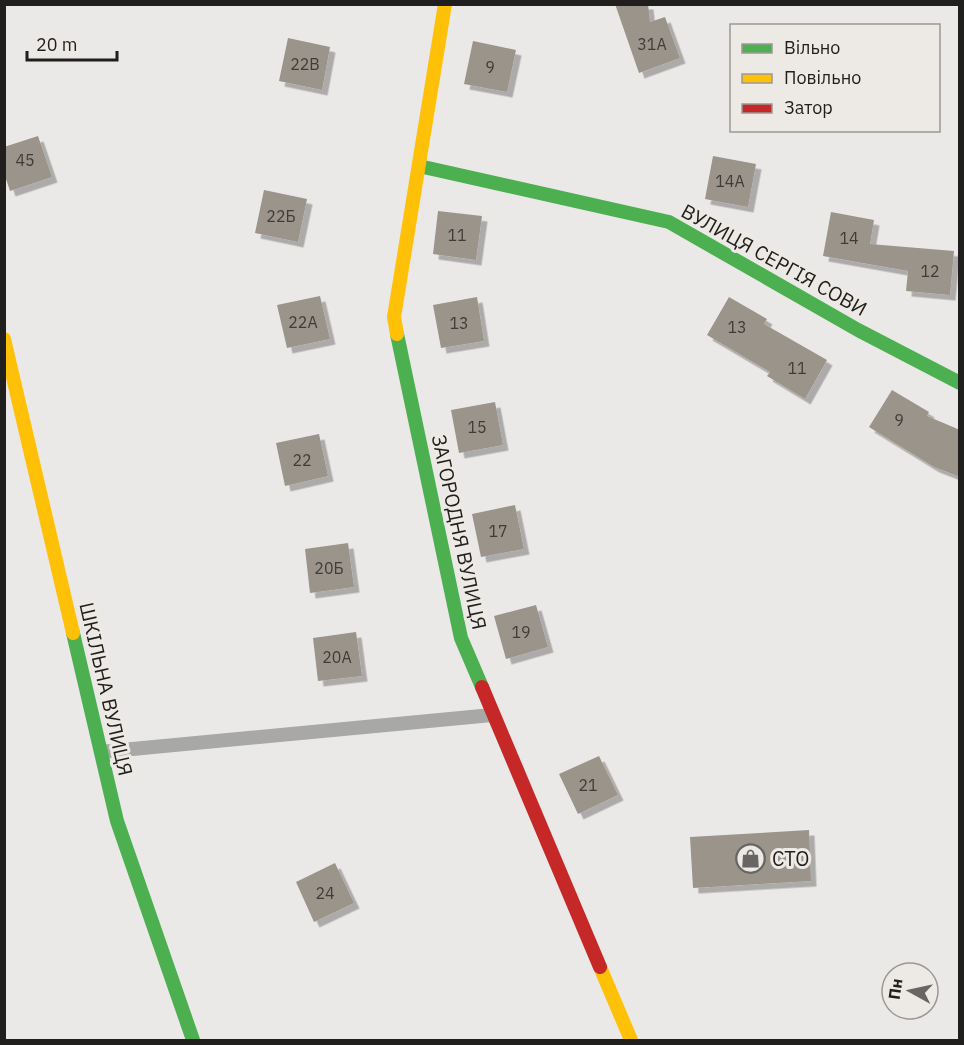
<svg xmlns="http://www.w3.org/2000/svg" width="964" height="1045" font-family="'IBM Plex Sans',sans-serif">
	<defs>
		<filter id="shadow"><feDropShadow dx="5.5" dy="5.5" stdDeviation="0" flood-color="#0004"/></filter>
	</defs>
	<rect width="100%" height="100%" fill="#ebe9e7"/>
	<path fill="#9b948b" filter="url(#shadow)" d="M615 4H648L650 22 665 17 680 58 639 73Z
		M288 38 330 47 322 90 279 81Z
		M473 41 516 50 507 92 464 84Z
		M38 136 52 177 10 191 4 173V147Z
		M713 156 756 164 748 207 705 199Z
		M264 190 307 199 298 242 255 233Z
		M438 211 482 216 476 260 433 254Z
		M831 212 874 220 870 244 954 251 950 295 906 291 908 271 823 256Z
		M320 296 330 339 287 348 277 305Z
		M477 297 484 341 441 348 433 305Z
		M729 297 767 319 764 324 827 360 805 399 767 376 770 372 707 335Z
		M892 390 929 412 927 416 960 430V477L934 467 869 427Z
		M495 402 503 445 459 453 451 410Z
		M319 434 328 476 285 486 276 443Z
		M515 505 524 549 481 557 472 514Z
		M348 543 354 587 310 593 305 549Z
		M536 605 548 647 506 659 494 616Z
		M356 632 362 676 318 681 313 638Z
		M599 756 618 795 578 814 559 774Z
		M809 830 811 881 693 888 690 837Z
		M335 863 354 903 314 922 296 882Z"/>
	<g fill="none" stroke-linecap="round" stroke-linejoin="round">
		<path stroke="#a8a8a6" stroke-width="14" d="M101 752 492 715"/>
		<path stroke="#4caf50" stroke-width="14" d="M419 166 669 222 858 330 960 383
			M397 334 461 638 482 687
			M73 633 117 821 193 1040"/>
		<path stroke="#ffc107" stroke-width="14" d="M397 334 394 317 445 4
			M4 339 73 633
			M600 967 631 1040"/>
		<path stroke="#c62828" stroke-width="14" d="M482 687 600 967"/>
	</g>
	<defs>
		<symbol id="shop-ring" viewBox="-11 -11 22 22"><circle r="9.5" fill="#ede9e5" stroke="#676664" stroke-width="1.5"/><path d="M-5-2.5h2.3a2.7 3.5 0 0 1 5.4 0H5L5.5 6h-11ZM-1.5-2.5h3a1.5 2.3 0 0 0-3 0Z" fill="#676664"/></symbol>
	</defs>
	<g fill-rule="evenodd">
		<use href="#shop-ring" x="734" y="842" width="33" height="33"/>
	</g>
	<g text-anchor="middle" stroke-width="6" stroke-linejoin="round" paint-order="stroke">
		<g font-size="16" fill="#3f3c38">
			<text x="652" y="50">31А</text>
			<text x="305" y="70">22В</text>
			<text x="490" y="73">9</text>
			<text x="25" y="166">45</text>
			<text x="730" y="187">14А</text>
			<text x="281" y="222">22Б</text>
			<text x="457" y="241">11</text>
			<text x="849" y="244">14</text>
			<text x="930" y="277">12</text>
			<text x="303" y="328">22А</text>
			<text x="459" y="329">13</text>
			<text x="737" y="333">13</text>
			<text x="797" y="374">11</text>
			<text x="899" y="426">9</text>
			<text x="477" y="433">15</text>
			<text x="302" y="466">22</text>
			<text x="498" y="537">17</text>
			<text x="329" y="574">20Б</text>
			<text x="521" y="638">19</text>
			<text x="337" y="663">20А</text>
			<text x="588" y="791">21</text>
			<text x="325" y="899">24</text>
		</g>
		<g font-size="20" fill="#201f1d" stroke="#ede9e5">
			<text transform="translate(774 260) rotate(29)" y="7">ВУЛИЦЯ СЕРГІЯ СОВИ</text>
			<text transform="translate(459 532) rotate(78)" y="7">ЗАГОРОДНЯ ВУЛИЦЯ</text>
			<text transform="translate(106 689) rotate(77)" y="7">ШКІЛЬНА ВУЛИЦЯ</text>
		</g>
		<g font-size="20" fill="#201f1d" stroke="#ede9e5" text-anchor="start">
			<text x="772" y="866">СТО</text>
		</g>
	</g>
	<rect width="964" height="1045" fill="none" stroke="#201f1d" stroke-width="12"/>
	<rect x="730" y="24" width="210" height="108" fill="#ede9e5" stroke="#9b9895" stroke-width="1.5"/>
	<rect x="742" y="44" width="30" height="9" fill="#4caf50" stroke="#9b9895" stroke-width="1.5"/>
	<text x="784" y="54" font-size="18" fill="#201f1d">Вільно</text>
	<rect x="742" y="74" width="30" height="9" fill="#ffc107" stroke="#9b9895" stroke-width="1.5"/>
	<text x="784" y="84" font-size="18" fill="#201f1d">Повільно</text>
	<rect x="742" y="104" width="30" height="9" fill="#c62828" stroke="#9b9895" stroke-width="1.5"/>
	<text x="784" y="114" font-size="18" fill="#201f1d">Затор</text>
	<g transform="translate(910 991) rotate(278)"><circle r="28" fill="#ede9e5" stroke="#9b9895" stroke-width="1.5"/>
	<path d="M0-4.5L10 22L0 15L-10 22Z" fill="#676664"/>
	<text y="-9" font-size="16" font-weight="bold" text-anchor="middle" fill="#201f1d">Пн</text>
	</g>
	<path d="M27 51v9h90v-9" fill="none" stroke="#201f1d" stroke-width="3"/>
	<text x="36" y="51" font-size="18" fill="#201f1d" stroke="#ede9e5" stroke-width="4.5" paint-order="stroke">20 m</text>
</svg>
